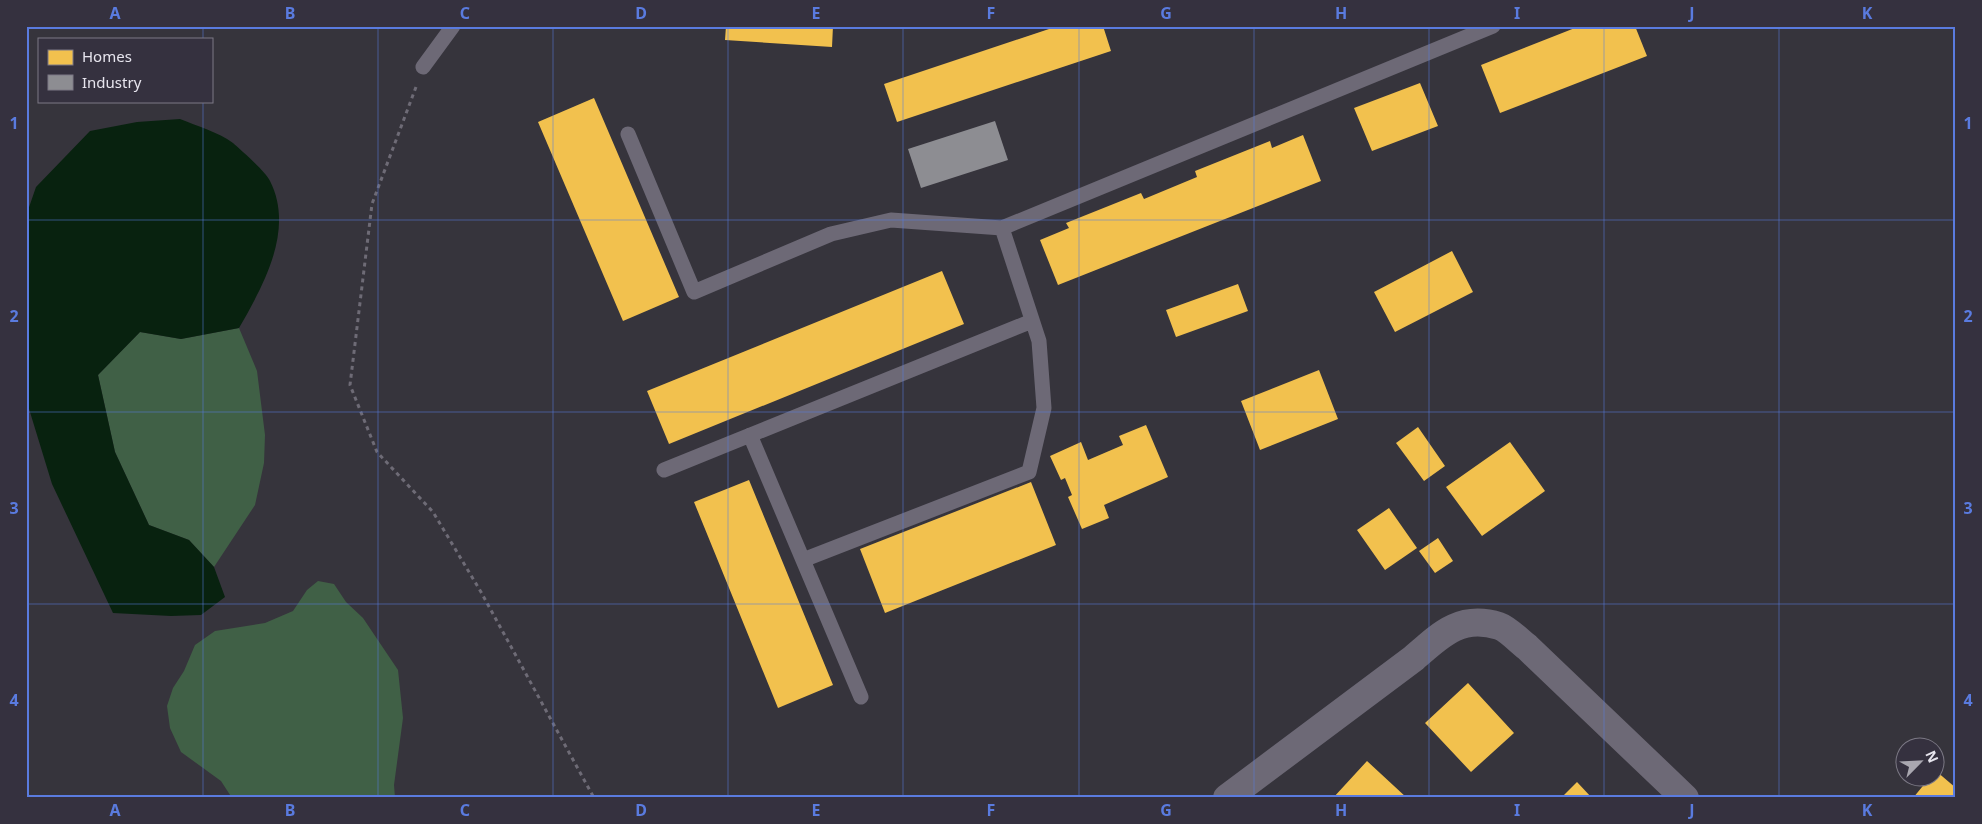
<svg xmlns="http://www.w3.org/2000/svg" width="1982" height="824" font-family="'Noto Sans',sans-serif">
	<rect width="100%" height="100%" fill="#36343c"/>
	<path fill="#406046" d="M239 328 257 371 265 435 264 463 255 505 214 567 189 540 149 525 115 452 98 375 140 332 181 339Z
		M318 581 334 584 346 602 363 618 398 670 403 718 394 785 395 798H232L221 781 181 752 170 728 167 706 173 688 184 671 195 645 215 631 265 623 293 611 307 590Z"/>
	<path fill="#08220f" d="M180 119C197 126 218 132 233 143 241 150 266 172 270 181 295 230 263 286 239 328L181 339 140 332 98 375 115 452 149 525 189 540 214 567 225 597 201 615 171 616 113 613 52 484 26 399V216L36 187 90 131 137 122Z"/>
	<path fill="#f2c14e" d="M726 26H833L832 47 725 40Z
		M1058 26H1103L1111 51 897 122 884 84Z
		M1580 26H1635L1647 56 1500 113 1481 65Z
		M1420 83 1438 126 1372 151 1354 108Z
		M594 98 679 297 623 321 538 122Z
		M1303 135 1321 181 1058 285 1040 240 1069 228 1066 223 1141 193 1144 199 1197 177 1195 171 1270 141 1272 148Z
		M1452 251 1473 292 1395 332 1374 292Z
		M942 271 964 324 669 444 647 391Z
		M1238 284 1248 311 1176 337 1166 310Z
		M1319 370 1338 419 1260 450 1241 401Z
		M1146 425 1168 477 1104 505 1109 518 1082 529 1068 497 1072 495 1065 478 1061 480 1050 456 1081 442 1088 460 1123 445 1119 436Z
		M1418 427 1445 466 1424 481 1396 443Z
		M1510 442 1545 491 1482 536 1446 487Z
		M749 480 833 685 778 708 694 502Z
		M1031 482 1056 545 885 613 860 549Z
		M1389 508 1417 548 1385 570 1357 530Z
		M1438 538 1453 561 1435 573 1419 551Z
		M1468 683 1514 733 1471 772 1425 723Z
		M1367 761 1407 798H1333Z
		M1936 771 1956 788V798H1913L1931 776H1934Z
		M1577 782 1592 798H1561Z"/>
	<path fill="#8d8d92" d="M995 121 1008 160 921 188 908 149Z"/>
	<g fill="none" stroke-linecap="round" stroke-linejoin="round">
		<path stroke="#6e6b76" stroke-width="3" stroke-dasharray="4 4" stroke-linecap="butt" d="M416 87 372 204 350 385 377 452 433 512 481 592 594 798"/>
		<path stroke="#6d6976" stroke-width="15" d="M423 67 453 26
			M628 134 694 292 831 234 891 220 1002 228 1493 26
			M750 435 861 697
			M664 470 1032 321
			M803 560 1029 472 1044 408 1039 341 1002 228"/>
		<path stroke="#6d6976" stroke-width="28" d="M1227 798 1414 658C1441 634 1461 614 1499 626 1508 629 1519 641 1527 647L1685 798"/>
	</g>
	<path fill="none" stroke="#5a7bdf" stroke-width="1" stroke-opacity="0.55" d="M203 26V39M378 26V798M553 26V798M728 26V798M903 26V798M1079 26V798M1254 26V798M1429 26V798M1604 26V798M1779 26V798M203 101V798M26 220H1956M26 412H1956M26 604H1956"/>
	<rect width="1982" height="824" fill="none" stroke="#35313f" stroke-width="55"/>
	<rect x="38" y="38" width="175" height="65" fill="#35313f" stroke="#7c7985"/>
	<rect x="48" y="50" width="25" height="15" fill="#f2c14e" stroke="#7c7985"/>
	<text x="82" y="62" font-size="15" fill="#e7e5ee">Homes</text>
	<rect x="48" y="75" width="25" height="15" fill="#8d8d92" stroke="#7c7985"/>
	<text x="82" y="88" font-size="15" fill="#e7e5ee">Industry</text>
	<g transform="translate(1920 762) rotate(66)"><circle r="24" fill="#35313f" stroke="#7c7985"/>
	<path d="M0-4L9 19L0 12L-9 19Z" fill="#a9a7b0"/>
	<text y="-8" font-size="14" font-weight="bold" text-anchor="middle" fill="#e7e5ee">N</text>
	</g>
	<rect x="28" y="28" width="1926" height="768" fill="none" stroke="#5a7bdf" stroke-width="2"/>
	<g font-size="16" text-anchor="middle" font-weight="bold" fill="#5a7bdf">
		<text x="115" y="19">A</text>
		<text x="290" y="19">B</text>
		<text x="465" y="19">C</text>
		<text x="641" y="19">D</text>
		<text x="816" y="19">E</text>
		<text x="991" y="19">F</text>
		<text x="1166" y="19">G</text>
		<text x="1341" y="19">H</text>
		<text x="1517" y="19">I</text>
		<text x="1692" y="19">J</text>
		<text x="1867" y="19">K</text>
		<text x="14" y="129">1</text>
		<text x="1968" y="129">1</text>
		<text x="14" y="322">2</text>
		<text x="1968" y="322">2</text>
		<text x="14" y="514">3</text>
		<text x="1968" y="514">3</text>
		<text x="14" y="706">4</text>
		<text x="1968" y="706">4</text>
		<text x="115" y="816">A</text>
		<text x="290" y="816">B</text>
		<text x="465" y="816">C</text>
		<text x="641" y="816">D</text>
		<text x="816" y="816">E</text>
		<text x="991" y="816">F</text>
		<text x="1166" y="816">G</text>
		<text x="1341" y="816">H</text>
		<text x="1517" y="816">I</text>
		<text x="1692" y="816">J</text>
		<text x="1867" y="816">K</text>
	</g>
</svg>
